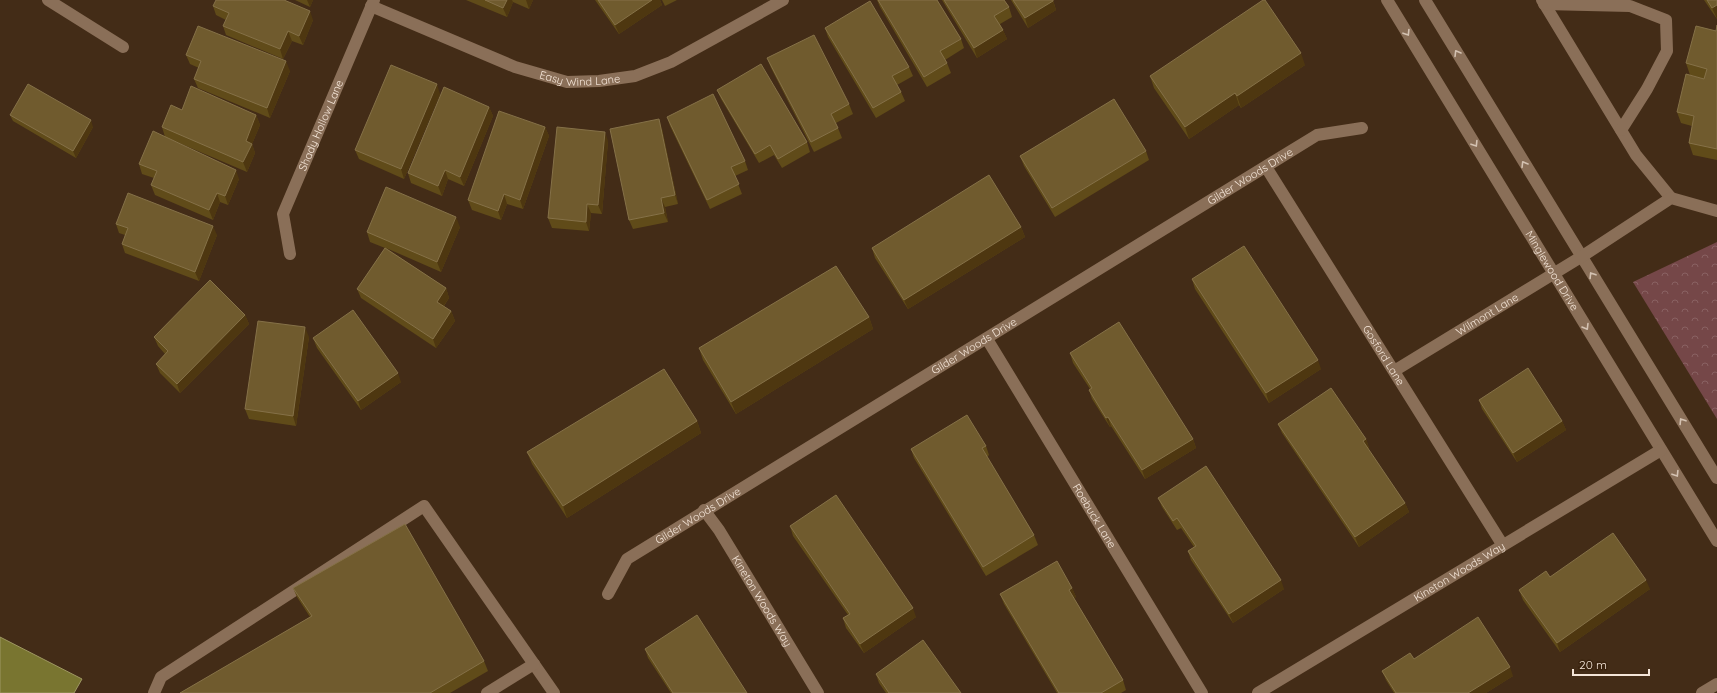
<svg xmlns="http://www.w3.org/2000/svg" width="1717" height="693" font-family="Quicksand,sans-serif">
	<defs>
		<pattern id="forest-crowns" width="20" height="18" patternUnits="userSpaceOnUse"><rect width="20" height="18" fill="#754748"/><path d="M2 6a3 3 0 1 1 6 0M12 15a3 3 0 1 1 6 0" fill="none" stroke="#896162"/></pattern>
	</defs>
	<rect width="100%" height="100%" fill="#432c17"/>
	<path fill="url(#forest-crowns)" d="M1717 242V419L1633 282Z"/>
	<path fill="#797530" stroke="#9e9762" d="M0 637 82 679 74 693H0Z"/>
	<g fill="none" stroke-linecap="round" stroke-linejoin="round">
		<g stroke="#8a6f58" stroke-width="12">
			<path d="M48 0 123 47"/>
			<path id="s1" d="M1387 0 1717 541"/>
			<path d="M1425 0 1717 478"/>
			<path d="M1542 0 1636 155 1671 198"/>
			<path d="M1544 4 1630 6 1666 20 1667 51 1647 89 1621 130"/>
			<path id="s2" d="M371 6 515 67 567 82 599 81 635 76 671 62 783 0"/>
			<path id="s3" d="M1266 167 1502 544"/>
			<path id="s4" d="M290 254 283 214 374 0"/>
			<path id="s5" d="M987 339 1202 693"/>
			<path id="s6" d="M1394 371 1581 257 1671 198 1717 211"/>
			<path id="s7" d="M704 510 719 530 818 693"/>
			<path id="s8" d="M608 594 627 559 1317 135 1362 128"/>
			<path d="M154 693 161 677 424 506 554 693"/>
			<path d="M487 693 534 664"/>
			<path id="s9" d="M1258 693 1661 450"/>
			<path d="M1702 693 1717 684"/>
		</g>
	</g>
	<path fill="#604b19" d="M295 0H313L310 7Z
		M466 0H533L529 9 513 2 507 17Z
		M595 0H660L662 5 619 34Z
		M662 0H677L665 6Z
		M877 0H937L961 39 964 48 945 60 947 63 951 73 927 87 880 7Z
		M942 0H1004L1009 7 1012 17 1000 24 1007 39 977 58Z
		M1011 0H1053L1056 10 1028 28Z
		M1704 0H1717V19Z
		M213 6 313 20 303 45 292 41 283 59 226 35 223 26 226 20 216 15Z
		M1717 25V160L1693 155 1689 143 1692 126 1681 123 1677 112 1704 79 1690 75 1686 63 1716 31Z
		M825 28 909 67 913 76 897 85 901 92 905 101 876 118 828 37Z
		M186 55 290 71 270 118 198 88 194 79 199 68 190 64Z
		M767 58 849 104 853 114 836 123 842 138 814 152 771 68Z
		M1305 65 1241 108 1239 105 1189 139 1154 88 1150 76Z
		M717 90 807 142 810 152 782 168 774 155 759 163 721 99Z
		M440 94 404 179 359 159 355 150Z
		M489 107 493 116 464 186 448 179 442 196 411 183 408 173Z
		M182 110 256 115 260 125 252 144 255 153 247 172 165 137 162 127Z
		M10 115 93 127 76 158 13 121Z
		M667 117 745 161 748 170 735 176 742 194 710 209 670 126Z
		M545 127 549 136 523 209 507 204 501 220 472 210 468 200Z
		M662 129 678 204 665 207 668 222 633 229 629 220Z
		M608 141 602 214 591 213 589 231 552 228 548 218Z
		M1146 151 1149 160 1055 217 1024 166 1020 156Z
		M139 164 239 179 228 205 220 202 213 220 155 195 151 185 154 178 142 174Z
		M116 224 217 235 199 281 125 253 122 244 125 235 119 233Z
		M460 227 441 272 386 248 446 288 449 298 444 306 451 311 455 321 436 348 361 298 357 289 385 248 370 242 367 232Z
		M1021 227 1025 237 908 309 875 258 872 248Z
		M1192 279 1321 369 1269 403 1195 289Z
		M245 315 249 324 180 393 160 373 156 364 165 354 158 346 154 337Z
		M869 317 873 329 736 414 703 360 699 348Z
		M309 337 296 426 249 419 245 409Z
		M313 338 401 382 361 410 317 348Z
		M1070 353 1193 439 1196 448 1145 479 1111 426 1110 427 1092 399 1089 390 1090 389 1073 363Z
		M1479 400 1562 421 1566 430 1517 462 1482 409Z
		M697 421 701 433 567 518 532 464 527 452Z
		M1278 424 1366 439 1369 448 1368 449 1405 503 1409 512 1359 547 1282 433Z
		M986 446 989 455 987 457 1034 535 1038 545 986 576 914 458 911 449Z
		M1158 498 1284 589 1233 623 1191 560 1188 551 1194 547 1181 528 1177 530 1162 507Z
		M790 526 916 617 864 653 846 628 843 618 848 615 793 536Z
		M293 588 484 661 488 671 450 693H180L310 617 297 597Z
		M1072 588 1076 597 1074 598 1123 680 1126 690 1121 693H1057L1004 604 1000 594Z
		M1650 589 1560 652 1523 600 1519 590Z
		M645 649 747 693H671L648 658Z
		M1414 659 1513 676 1486 693H1394L1386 680 1382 671Z
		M876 674 961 693H886L879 683Z"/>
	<path fill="#4e3710" d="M307 0H313L310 7Z
		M507 0H512L513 2 507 17 503 8Z
		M526 0H533L529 9Z
		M652 0H660L662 5 619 34 615 25Z
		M1053 1 1056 10 1028 28 1025 18Z
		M1717 5V19L1712 8Z
		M310 11 313 20 303 45 299 36Z
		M1003 30 1007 39 977 58 974 48Z
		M288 31 292 41 283 59 280 49Z
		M1301 53 1305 65 1241 108 1237 96Z
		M286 61 290 71 270 118 267 108Z
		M437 84 440 94 404 179 401 169Z
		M1235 93 1239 105 1189 139 1185 127Z
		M489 107 493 116 464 186 460 177Z
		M256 115 260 125 252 144 255 153 247 172 243 162 246 141Z
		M659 119 662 129 678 204 675 195Z
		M91 120 93 127 76 158 73 151Z
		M545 127 549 136 523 209 520 200Z
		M605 132 608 141 602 214 598 205Z
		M236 170 239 179 228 205 225 196Z
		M445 170 448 179 442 196 438 186Z
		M217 193 220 202 213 220 209 210Z
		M504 194 507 204 501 220 498 211Z
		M661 198 665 207 668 222 664 213Z
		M587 204 591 213 589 231 586 222Z
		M456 217 460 227 441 272 437 262Z
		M213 226 217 235 199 281 195 272Z
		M1021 227 1025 237 908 309 904 300Z
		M446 288 449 298 440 311 437 302Z
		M451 311 455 321 436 348 433 339Z
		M245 315 249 324 180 393 177 384Z
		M869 317 873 329 736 414 731 402Z
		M305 327 309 337 296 426 293 416Z
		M1318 360 1321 369 1269 403 1266 393Z
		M398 373 401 382 361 410 358 401Z
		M1108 417 1111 426 1110 427 1106 418Z
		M697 421 701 433 567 518 563 506Z
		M1562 421 1566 430 1517 462 1513 453Z
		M1193 439 1196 448 1145 479 1142 470Z
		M1366 439 1369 448 1366 450 1363 441Z
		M1405 503 1409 512 1359 547 1355 537Z
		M1281 580 1284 589 1233 623 1229 614Z
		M1646 580 1650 589 1560 652 1557 643Z
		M1072 588 1076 597 1073 599 1069 590Z
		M913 608 916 617 864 653 860 644Z
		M1510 667 1513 676 1486 693H1468Z"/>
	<path fill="#705b2e" stroke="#857148" d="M216 0H284L310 11 299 36 288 31 280 49 223 26 229 13 213 6Z
		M485 0H507L503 8Z
		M598 0H652L615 25Z
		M878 0H937L961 39 940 51 947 63 924 77Z
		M944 0H1004L1009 7 994 16 1003 30 974 48Z
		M1013 0H1053V1L1025 18Z
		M1263 0H1265L1301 53 1237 96 1235 93 1185 127 1150 76Z
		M1707 0H1717V5L1712 8Z
		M870 1 909 67 892 76 901 92 873 108 825 28Z
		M1717 25V149L1689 143 1694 116 1677 112 1686 74 1704 79 1707 69 1686 63 1696 26 1716 31Z
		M198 26 286 61 267 108 194 79 201 61 186 55Z
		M814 35 849 104 831 114 838 128 811 142 767 58Z
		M761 64 807 142 778 159 770 145 755 154 717 90Z
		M391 65 437 84 401 169 355 150Z
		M28 84 91 120 73 151 10 115Z
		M191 86 256 115 246 141 252 144 243 162 162 127 171 105 182 110Z
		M444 87 489 107 460 177 445 170 438 186 408 173Z
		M713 94 745 161 731 167 739 184 707 200 667 117Z
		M1114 99 1146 151 1052 208 1020 156Z
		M499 111 545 127 520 200 504 194 498 211 468 200Z
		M659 119 675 195 661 198 664 213 629 220 610 129Z
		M557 127 605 132 598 205 587 204 586 222 548 218Z
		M153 131 236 170 225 196 217 193 209 210 151 185 157 171 139 164Z
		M989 175 1021 227 904 300 872 248Z
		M386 187 456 217 437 262 367 232Z
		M128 193 213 226 195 272 122 244 128 228 116 224Z
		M1244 246 1318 360 1266 393 1192 279Z
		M385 248 446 288 437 302 451 311 433 339 357 289Z
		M836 266 869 317 731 402 699 348Z
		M210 280 245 315 177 384 156 364 168 351 154 337Z
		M353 310 398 373 358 401 313 338Z
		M258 321 305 327 293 416 245 409Z
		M1119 322 1193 439 1142 470 1108 417 1106 418 1089 390 1092 388 1070 353Z
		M1528 368 1562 421 1513 453 1479 400Z
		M664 369 697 421 563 506 527 452Z
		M1331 388 1366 439 1363 441 1405 503 1355 537 1278 424Z
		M967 415 986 446 982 448 1034 535 983 567 911 449Z
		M1206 466 1281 580 1229 614 1188 551 1196 546 1177 518 1173 521 1158 498Z
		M836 495 913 608 860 644 843 618 850 614 790 526Z
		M405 524 484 661 430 693H180L312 616 293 588Z
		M1613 533 1646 580 1557 643 1519 590 1546 571 1550 577Z
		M1057 561 1072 588 1069 590 1123 680 1101 693H1059L1000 594Z
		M697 615 747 693H673L645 649Z
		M1478 617 1510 667 1468 693H1396L1382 671 1410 653 1414 659Z
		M923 640 961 693H889L876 674Z"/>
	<defs><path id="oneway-chevron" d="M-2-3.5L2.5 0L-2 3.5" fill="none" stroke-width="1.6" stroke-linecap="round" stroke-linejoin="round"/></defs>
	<g stroke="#d4c2b2">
		<use href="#oneway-chevron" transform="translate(1407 33) rotate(58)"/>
		<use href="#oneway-chevron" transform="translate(1457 53) rotate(-121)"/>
		<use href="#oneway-chevron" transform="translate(1475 144) rotate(58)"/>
		<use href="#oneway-chevron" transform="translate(1524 164) rotate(-121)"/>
		<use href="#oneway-chevron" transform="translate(1592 275) rotate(-122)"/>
		<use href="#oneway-chevron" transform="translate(1586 327) rotate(59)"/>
		<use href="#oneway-chevron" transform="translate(1682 421) rotate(-122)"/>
		<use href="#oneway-chevron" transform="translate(1676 474) rotate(58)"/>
	</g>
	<g text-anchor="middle" stroke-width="4" stroke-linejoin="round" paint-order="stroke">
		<g font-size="11" fill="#f4e5d8" stroke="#39220d">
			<text dy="4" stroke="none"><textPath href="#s2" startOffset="223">Easy Wind Lane</textPath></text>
			<text dy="4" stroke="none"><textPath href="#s4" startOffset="137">Shady Hollow Lane</textPath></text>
			<text dy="4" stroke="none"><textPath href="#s8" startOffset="771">Gilder Woods Drive</textPath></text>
			<text dy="4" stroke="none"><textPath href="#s1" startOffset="317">Minglewood Drive</textPath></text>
			<text dy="4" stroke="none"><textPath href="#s6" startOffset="109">Wilmont Lane</textPath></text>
			<text dy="4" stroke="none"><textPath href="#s8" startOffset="447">Gilder Woods Drive</textPath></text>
			<text dy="4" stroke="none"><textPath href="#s3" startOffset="222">Gosford Lane</textPath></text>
			<text dy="4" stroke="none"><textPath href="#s8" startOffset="123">Gilder Woods Drive</textPath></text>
			<text dy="4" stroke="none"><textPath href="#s5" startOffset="207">Roebuck Lane</textPath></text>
			<text dy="4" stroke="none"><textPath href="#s9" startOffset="235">Kineton Woods Way</textPath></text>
			<text dy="4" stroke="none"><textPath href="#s7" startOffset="108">Kineton Woods Way</textPath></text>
		</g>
	</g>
	<path d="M1573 669v6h76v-6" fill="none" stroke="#f4e5d8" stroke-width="2"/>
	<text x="1579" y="669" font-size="12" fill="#f4e5d8" stroke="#39220d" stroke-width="3" paint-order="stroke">20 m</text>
</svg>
